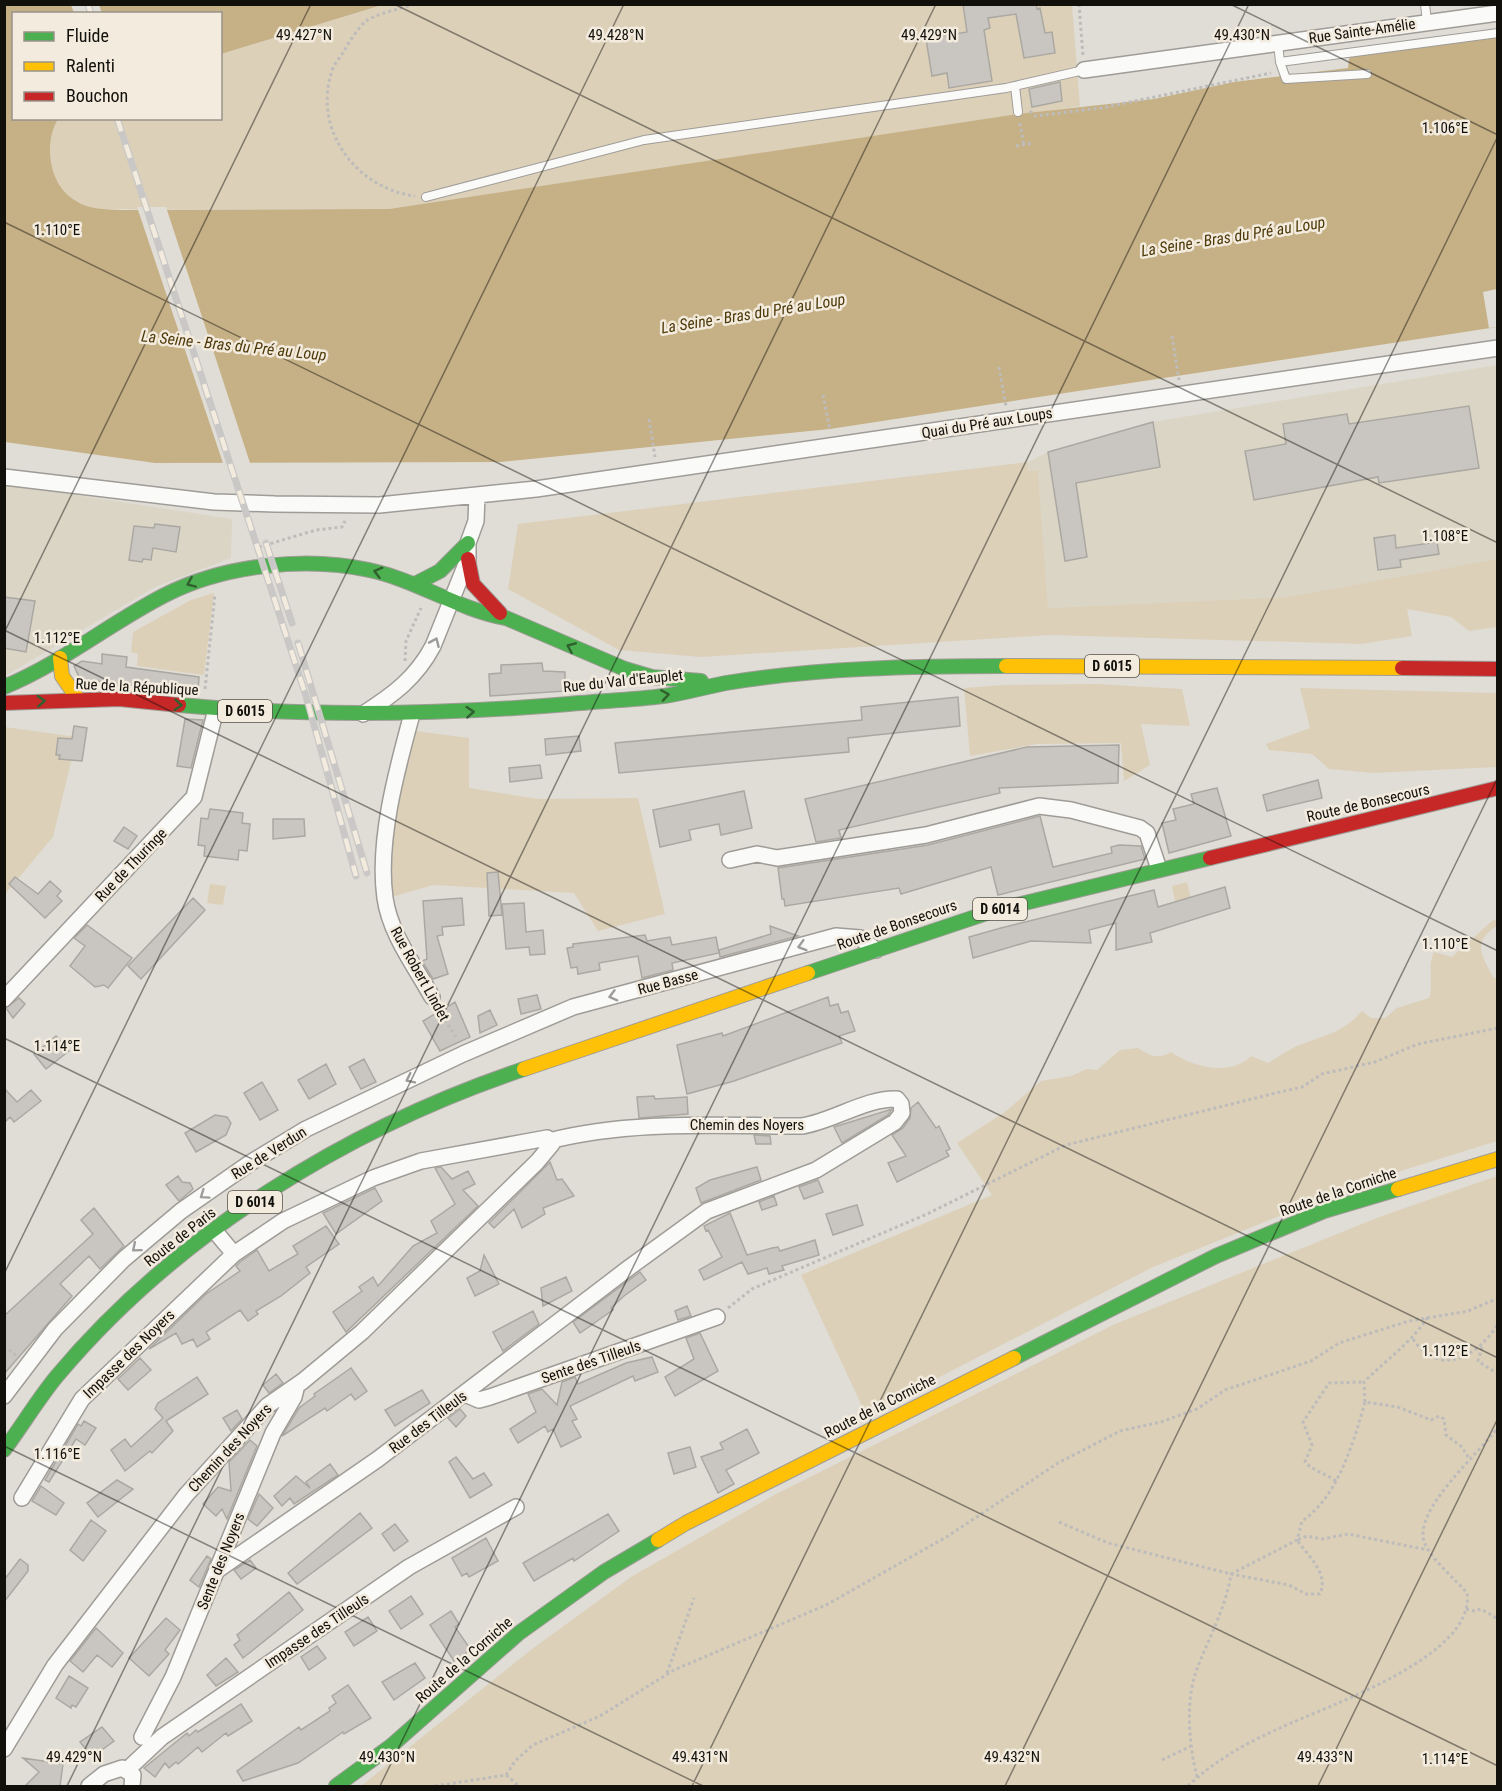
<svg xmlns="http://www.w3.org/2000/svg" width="1502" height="1791" font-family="'Roboto Condensed',sans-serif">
	<rect width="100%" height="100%" fill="#e0ddd6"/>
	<path fill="#dbd5c6" d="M1497 365V559L1287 597 1048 608 1038 470 1027 471 1028 462 1048 452 1153 422Z
		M4 484 232 519 231 558 155 587 5 676Z"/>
	<path fill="#dcd0b9" d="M382 5H1072L1080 106 389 209H93C88 206 81 204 75 201 49 185 42 144 58 119L220 118 221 54Z
		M1028 462 1027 471 1038 470 1048 608 1287 597 1497 559V627L1469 631 1451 617 1407 609 1412 636 1361 644 1050 635 701 657 619 650 508 589 518 524Z
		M214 593 204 675 137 666 138 654 131 652 133 632 191 600Z
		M1098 684 1182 689 1190 726 1141 724 1150 765 1124 781 1121 743 1037 744 970 756 964 688 1004 685Z
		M1300 688 1497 693V767L1373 773 1329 769 1312 754 1269 750 1266 744 1310 728Z
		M5 727 77 737 53 837 5 894Z
		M408 730 469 738V788L539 799 638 798 665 914 598 931 574 893 433 885 385 899 384 857Z
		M1187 882 1191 898 1175 901 1172 886Z
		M210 884 226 886 223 905 207 903Z
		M1493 920 1497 921V926C1472 942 1481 954 1493 977L1497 979V1141L1359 1184 1153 1267 866 1415 801 1275 992 1195 957 1143 1005 1112 1041 1081 1071 1076 1087 1069 1097 1070 1120 1050 1138 1048C1150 1056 1158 1060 1171 1052 1192 1067 1230 1077 1251 1056L1268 1063C1280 1056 1292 1047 1305 1043 1331 1033 1343 1032 1362 1011L1371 1018H1385L1397 1008 1429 998C1434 983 1427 966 1434 952L1452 957Z
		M1497 1176V1786H361L532 1649 631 1577 774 1495 1115 1324 1379 1217Z"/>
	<path fill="#c6b186" d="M5 5H382L221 54 220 14H14V118L58 119C43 144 49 186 76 201 90 210 105 209 121 210L389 209 1018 114 1154 99 1234 82 1348 68 1350 52 1497 34V327L830 429 501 462 155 463 5 442Z"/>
	<path fill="#e0ddd6" d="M71 5H99L102 13H74Z
		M137 207H166L251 466H224Z
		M1497 289V327L1489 328 1483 292Z"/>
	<path fill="#c9c6c1" stroke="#aba8a2" stroke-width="1.5" d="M963 4H1036L1037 9 1040 8 1045 33 1052 32 1055 53 1024 58 1016 14 988 18 990 28 984 30 992 81 949 88 947 73 932 76 926 39 967 32Z
		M1060 82 1062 101 1032 107 1029 89Z
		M1469 406 1479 468 1379 483 1378 477 1254 500 1245 451 1286 444 1283 424 1347 414 1349 424Z
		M1153 422 1160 467 1076 483 1087 557 1065 561 1048 452Z
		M155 524 180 527 176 552 153 548 151 560 143 559 142 562 129 560 134 526 154 528Z
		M1395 535 1396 548 1437 542 1439 554 1400 560 1401 567 1378 570 1374 538Z
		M4 597 35 601 26 652 4 648Z
		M102 654 127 657 126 667 199 677 198 693 80 679 74 666 82 661 102 664Z
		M542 663 543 671 565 672V691L490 696 489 674 501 673V665Z
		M958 697 960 726 848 738 849 752 619 773 615 743 862 720 861 707Z
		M185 719 203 720 191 768 177 766Z
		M74 726 87 728 82 761 59 759 60 755H56L58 738 72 739Z
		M579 736 581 751 546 755 545 739Z
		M1119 745 1118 783 999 788 1000 793 839 830 841 838 816 842 805 799 1027 747Z
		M540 765 542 778 510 782 509 768Z
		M1318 780 1322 798 1267 811 1263 795Z
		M1217 788 1231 836 1169 853 1162 823 1176 820 1173 809 1194 804 1191 794Z
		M744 791 752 828 721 835 719 824 689 830 691 840 660 847 653 810Z
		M210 809 243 813 242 823 250 824 247 851 239 850 238 860 204 856 205 846 198 845 201 818 208 819Z
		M1040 816 1053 867 1112 853 1111 847 1119 845 1141 846 1145 859 998 895 991 867 901 894 899 888 785 906 784 899H782L778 868 928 845Z
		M273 819H304L305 836 273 839Z
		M124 827 137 836 128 849 114 841Z
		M498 872 502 915 489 916 487 873Z
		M15 877 38 894 50 881 61 891 57 896 62 901 45 918 9 884Z
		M1225 887 1230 908 1150 933 1152 942 1116 950V923L1089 930 1091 943 1031 941 973 958 969 937 1001 928 1154 890 1158 907Z
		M193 898 205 910 141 979 128 966Z
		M462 898 464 925 442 927 443 935 437 936 448 974 433 979 422 961 427 959 423 901Z
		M524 903 526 932 543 930 545 954 530 955 529 947 506 949 502 904Z
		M87 925 132 958 108 988 104 985 95 987 70 966 85 946 74 938Z
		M770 926 798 936 720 957 719 950 771 934Z
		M645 935 647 941 670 937 672 945 716 937 719 953 672 963 673 970 642 978 638 956 599 963 600 970 578 974 577 967 571 968 567 948 573 947V944Z
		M537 995 541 1009 521 1014 518 999Z
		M828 997 830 1006 838 1004 841 1013 848 1011 855 1031 839 1036 842 1043 734 1081 687 1094 677 1045 722 1033 723 1036Z
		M19 998 25 1004 13 1018 6 1008Z
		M455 1002 470 1037 440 1051 423 1021Z
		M490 1010 497 1025 480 1033 478 1016Z
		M56 1036 69 1051 46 1069 34 1054Z
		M364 1059 376 1082 361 1089 349 1067Z
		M326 1064 336 1084 309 1099 298 1080Z
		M262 1082 278 1110 260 1120 244 1093Z
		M4 1088 17 1102 31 1090 41 1101 14 1122 10 1117 4 1123Z
		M654 1096 655 1099 687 1097 688 1114 639 1118 637 1097Z
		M918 1102 936 1128 939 1126 950 1149 946 1151 949 1156 897 1182 888 1163 906 1156 892 1135 903 1128 910 1118 911 1108Z
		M892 1109 888 1115 842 1143 834 1127Z
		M215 1115 227 1117 231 1123 226 1135 196 1152 185 1133Z
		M754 1135 770 1136 771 1144H756Z
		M550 1162 557 1180 562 1179 574 1196 543 1208 545 1214 522 1228 514 1209 494 1228 489 1223Z
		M441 1167 452 1179 468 1171 475 1184 463 1190 478 1206 346 1332 333 1312 362 1291 359 1287 373 1277 378 1286 413 1246 437 1233 431 1221 455 1204 435 1168Z
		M757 1167 761 1180 701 1203 696 1188 710 1180Z
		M178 1176 182 1182 190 1183 193 1189 179 1201 166 1185Z
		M818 1180 823 1192 804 1199 799 1187Z
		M375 1188 382 1201 336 1234 323 1213Z
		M774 1196 777 1205 762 1210 759 1202Z
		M857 1205 863 1225 833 1235 826 1214Z
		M94 1208 124 1246 100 1269 89 1256 60 1284 72 1296 4 1374V1316L93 1234 81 1220Z
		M730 1213 747 1255 772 1248 778 1247 780 1251 815 1240 819 1255 782 1266 784 1270 769 1274 767 1268 748 1274 742 1262 704 1280 699 1270 722 1257 708 1230 706 1231 704 1226Z
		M326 1226 339 1244 306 1267 310 1273 281 1296 256 1311 258 1314 248 1321 240 1310 206 1332 210 1339 197 1347 193 1339 182 1344 176 1333 149 1349 206 1294 240 1271 236 1266 240 1262 257 1250 269 1271 298 1254 293 1246Z
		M484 1255 499 1284 475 1296 467 1278 480 1271Z
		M640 1272 646 1280 624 1296 611 1308 613 1310 580 1333 573 1322Z
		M566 1277 572 1291 543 1306 541 1288Z
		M687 1306 691 1316 678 1320 675 1311Z
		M533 1311 539 1324 503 1351 493 1332Z
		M700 1333 718 1371 675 1396 665 1377 694 1359 686 1338Z
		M652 1357 658 1372 635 1381 633 1376 570 1406 577 1419 572 1421 581 1437 561 1447 553 1429 548 1432 545 1426 518 1443 510 1429 536 1412 528 1394 542 1389 557 1405 562 1382 575 1377 578 1384 626 1363Z
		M140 1358 151 1370 128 1390 118 1379Z
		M351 1368 367 1391 355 1400 351 1394 327 1411 325 1408 282 1436 299 1408 315 1396 314 1394Z
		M276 1374 283 1383 269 1393 263 1385Z
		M197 1377 208 1394 166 1421 173 1431 152 1453 150 1451 125 1471 111 1450 125 1439 131 1447 163 1418 155 1409 158 1403Z
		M422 1390 430 1403 395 1426 385 1410Z
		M460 1409 466 1416 456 1427 448 1418Z
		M237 1410 242 1419 231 1431 223 1418Z
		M84 1421 96 1428 85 1445 76 1439 49 1482 45 1480 78 1424 81 1426Z
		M747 1429 759 1453 726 1470 734 1484 718 1493 701 1457 723 1449 720 1443Z
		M250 1440 257 1446 227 1519 222 1509 216 1516 203 1504 218 1487 231 1491 229 1462Z
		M690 1447 696 1467 674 1474 668 1453Z
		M456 1457 473 1479 484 1473 492 1485 470 1498 449 1462Z
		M330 1464 338 1475 294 1504 290 1498 282 1506 274 1496 296 1476 310 1488 306 1482Z
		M117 1480 133 1489 98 1517 87 1503Z
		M41 1486 64 1503 56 1515 32 1501Z
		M259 1494 273 1508 257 1526 248 1519Z
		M360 1513 372 1528 297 1584 288 1573Z
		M608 1514 619 1531 574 1561 573 1558 534 1581 523 1563Z
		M91 1520 106 1531 83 1561 70 1550Z
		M395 1524 408 1541 394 1551 382 1534Z
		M486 1538 498 1561 469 1577 467 1573 462 1576 452 1558Z
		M207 1556 211 1559 199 1587 190 1580Z
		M20 1559 28 1565V1571L4 1602V1580Z
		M250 1560 256 1568 241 1579 234 1570Z
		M289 1592 303 1610 243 1658 234 1645 240 1640 237 1635Z
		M411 1596 423 1614 401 1629 389 1611Z
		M451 1611 459 1624 455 1627 471 1650 454 1661 430 1625Z
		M368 1617 377 1631 354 1646 345 1632Z
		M166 1618 180 1630 165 1650 169 1654 149 1676 129 1658Z
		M96 1628 123 1653 112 1667 97 1655 83 1672 70 1661Z
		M317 1646 326 1658 309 1670 301 1657Z
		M226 1658 238 1672 216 1686 207 1675Z
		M415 1663 425 1678 394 1700 382 1682Z
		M69 1676 88 1688 76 1707 72 1705 71 1708 56 1698Z
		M348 1685 371 1718 344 1734 343 1732 298 1763 243 1781 237 1771 299 1727 301 1730 330 1711 329 1708 336 1703 332 1696Z
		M241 1704 252 1721 228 1736 226 1733 202 1752 198 1747 178 1764 176 1762 169 1768 165 1763 155 1777 144 1768 187 1733 189 1736 196 1730 198 1732Z
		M102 1727 114 1741 92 1757 80 1742Z
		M23 1758 63 1764 60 1786H25L39 1772Z"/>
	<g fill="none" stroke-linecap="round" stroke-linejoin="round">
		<defs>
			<path id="lane" d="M1425 4 1427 22
				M1278 43 1280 62 1498 33
				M1280 62 1286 79 1367 74
				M1015 86 1018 112
				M426 197 644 140 1006 88 1084 70"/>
			<path id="street" d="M1084 70 1498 13
				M4 477 214 502 275 504 379 505 536 489 1498 348
				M363 714C393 695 416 678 433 646L468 559V543L476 521 477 496
				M412 714C397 769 377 841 385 898 390 934 415 966 432 997
				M730 860 757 854 777 858 926 835 1039 806 1071 810 1140 828 1147 833 1159 869
				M4 999 194 797 216 709
				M214 1230 234 1254
				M465 1394 479 1400 490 1397 717 1317
				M4 1396 55 1329 124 1259 181 1211 250 1163 306 1129 463 1054 573 1007 836 936 860 938 876 950
				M22 1498 82 1399 234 1254 283 1221 373 1178 421 1161 547 1138 549 1141C631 1120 718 1126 802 1126 834 1121 865 1098 897 1099L901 1104 902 1113 895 1122 816 1170 707 1211 630 1267 378 1459 219 1569
				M142 1737 173 1677 273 1433 294 1397 297 1385
				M4 1749 55 1665 186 1495 267 1406 303 1381 362 1332 537 1162 552 1144 549 1141
				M128 1769 162 1737 409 1567 516 1507
				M89 1786 104 1774 122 1768 133 1775 132 1786"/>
			<path id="fast" d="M415 584 440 571 468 543
				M4 687C62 663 110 623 165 595 224 565 305 556 369 570 417 580 459 610 506 618L625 669 652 677 701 681
				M179 705C310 717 438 715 569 704 600 701 632 700 664 696 685 693 705 687 726 683 815 668 916 666 1006 666
				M808 973 996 910 1210 858
				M1014 1358 1216 1256 1324 1211 1398 1189
				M4 1450C22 1426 38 1399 57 1376 177 1233 348 1128 524 1069
				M336 1786 391 1746 519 1633 604 1572 658 1540"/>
			<path id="slow" d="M60 658 62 676 78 699
				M1006 666 1402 668
				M524 1069 808 973
				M1398 1189 1498 1159
				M658 1540 686 1523 1014 1358"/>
			<path id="jam" d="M468 559 473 584 500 613
				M1402 668 1498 669
				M4 703 119 699 179 705
				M1210 858 1498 788"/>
		</defs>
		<use href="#lane" stroke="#9f9c97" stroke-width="10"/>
		<use href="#street" stroke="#9f9c97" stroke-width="18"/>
		<use href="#fast" stroke="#9f9c97" stroke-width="16"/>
		<use href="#slow" stroke="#9f9c97" stroke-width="16"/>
		<use href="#jam" stroke="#9f9c97" stroke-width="16"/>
		<path stroke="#bdbcba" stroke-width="3" stroke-dasharray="3 3" stroke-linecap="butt" d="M414 4C400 9 378 13 366 21 358 28 349 42 344 51 340 58 334 64 332 71 312 130 357 189 415 196
			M1079 4 1083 56
			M1030 111 1035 116 1101 108 1271 73
			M1020 123 1024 145
			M1016 146 1033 143
			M1172 336 1179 380
			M999 367 1006 406
			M823 395 830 430
			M649 419 655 457
			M259 547 316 530 342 527 345 521
			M405 661 406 641 421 608
			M205 689 215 594
			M439 1009 457 1039
			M728 1308 752 1289 927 1214 1066 1145 1280 1092 1302 1087 1322 1074 1375 1062 1418 1044 1498 1028
			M1413 1339C1440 1379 1478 1356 1498 1324
			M4 1346 17 1356
			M1482 1347 1478 1361 1498 1374
			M1365 1402 1364 1382C1387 1359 1410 1344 1428 1317
			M1336 1481C1325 1473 1315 1472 1305 1462L1312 1445 1303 1422 1329 1383 1364 1382
			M1059 1522 1108 1543 1231 1574 1297 1540 1302 1521C1338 1497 1354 1441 1365 1402L1398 1407 1431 1420 1439 1416 1444 1419 1446 1435 1462 1447 1470 1460
			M1466 1609 1474 1611 1481 1609 1498 1619
			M667 1673 694 1598
			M1162 1760 1191 1746
			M506 1775 515 1761 533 1745 600 1716 674 1670 826 1605 948 1536 1058 1463 1120 1431 1161 1422 1197 1409 1225 1390 1311 1361 1339 1343 1409 1321 1468 1311 1498 1298
			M1197 1777C1189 1745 1185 1700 1197 1669 1209 1637 1226 1608 1231 1574L1289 1585 1306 1594H1320C1329 1574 1309 1557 1297 1540L1307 1536 1322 1539 1348 1534 1428 1550
			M435 1786 506 1775 519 1786
			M1188 1786C1214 1761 1246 1743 1280 1728 1326 1706 1476 1657 1467 1593 1455 1579 1432 1560 1425 1544 1410 1512 1480 1453 1498 1427"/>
		<use href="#lane" stroke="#fafaf9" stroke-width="8"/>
		<use href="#street" stroke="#fafaf9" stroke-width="15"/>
		<use href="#fast" stroke="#4caf50" stroke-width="14"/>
		<use href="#slow" stroke="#ffc107" stroke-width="14"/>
		<use href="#jam" stroke="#c62828" stroke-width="14"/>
		<defs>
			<path id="rail" d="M88 4 91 14
				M117 118 306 696 356 876
				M266 543 292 623
				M298 643 367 873"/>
		</defs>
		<use href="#rail" stroke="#c9c8c6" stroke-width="7"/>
		<use href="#rail" stroke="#f2ebde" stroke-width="4.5" stroke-dasharray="14" stroke-linecap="butt"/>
	</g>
	<defs><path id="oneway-chevron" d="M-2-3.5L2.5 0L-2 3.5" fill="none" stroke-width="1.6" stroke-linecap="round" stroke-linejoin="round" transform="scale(1.5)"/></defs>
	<g stroke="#2f602e">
		<use href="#oneway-chevron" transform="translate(378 572) rotate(-165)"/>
		<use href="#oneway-chevron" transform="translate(191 583) rotate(157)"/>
		<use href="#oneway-chevron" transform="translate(571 647) rotate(-157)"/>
		<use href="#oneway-chevron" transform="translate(665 695) rotate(-9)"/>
		<use href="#oneway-chevron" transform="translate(41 701) rotate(-4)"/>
		<use href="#oneway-chevron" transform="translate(178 705) rotate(5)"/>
		<use href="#oneway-chevron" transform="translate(470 712) rotate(-4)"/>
	</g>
	<g stroke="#9d9c9a">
		<use href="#oneway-chevron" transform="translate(435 642) rotate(-66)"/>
		<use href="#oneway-chevron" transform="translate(802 946) rotate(164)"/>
		<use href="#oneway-chevron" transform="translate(613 996) rotate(165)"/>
		<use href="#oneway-chevron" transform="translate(410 1079) rotate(154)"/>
		<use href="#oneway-chevron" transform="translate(204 1195) rotate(145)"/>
		<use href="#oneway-chevron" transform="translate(136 1248) rotate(140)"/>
	</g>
	<path fill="none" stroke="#12100b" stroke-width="1.5" stroke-opacity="0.45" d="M394 4 1498 543M1230 4 1498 135M4 222 1498 951M4 630 1498 1358M4 633 311 4M4 1038 1498 1766M4 1274 624 4M4 1446 703 1786M67 1786 936 4M380 1786 1249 4M692 1786 1498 136M1005 1786 1498 777M1318 1786 1498 1418"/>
	<g text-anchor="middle" stroke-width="5" stroke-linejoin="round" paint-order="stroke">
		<g fill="#f2ebde" stroke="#55524a" stroke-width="1.5">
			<rect x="1085" y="655" width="54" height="22" rx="4.5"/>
			<rect x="218" y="700" width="54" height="22" rx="4.5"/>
			<rect x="973" y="898" width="54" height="22" rx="4.5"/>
			<rect x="228" y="1191" width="54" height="22" rx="4.5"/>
		</g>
		<g font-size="14" font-weight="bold" fill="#12100b">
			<text x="1112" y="671">D 6015</text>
			<text x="245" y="716">D 6015</text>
			<text x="1000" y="914">D 6014</text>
			<text x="255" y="1207">D 6014</text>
		</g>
		<g font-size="15" fill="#12100b" stroke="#f2ebde">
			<text transform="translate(1362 31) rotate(-8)" y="5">Rue Sainte-Amélie</text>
			<text transform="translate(987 423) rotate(-9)" y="5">Quai du Pré aux Loups</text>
			<text transform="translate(623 681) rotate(-6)" y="5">Rue du Val d'Eauplet</text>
			<text transform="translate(137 687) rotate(3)" y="5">Rue de la République</text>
			<text transform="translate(1368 803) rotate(-13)" y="5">Route de Bonsecours</text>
			<text transform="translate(131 865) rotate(-46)" y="5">Rue de Thuringe</text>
			<text transform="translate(897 925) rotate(-19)" y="5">Route de Bonsecours</text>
			<text transform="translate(420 974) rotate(61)" y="5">Rue Robert Lindet</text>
			<text transform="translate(668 982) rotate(-15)" y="5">Rue Basse</text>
			<text x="747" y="1130">Chemin des Noyers</text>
			<text transform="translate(269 1153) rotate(-32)" y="5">Rue de Verdun</text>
			<text transform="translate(1338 1192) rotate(-19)" y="5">Route de la Corniche</text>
			<text transform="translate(180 1237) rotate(-38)" y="5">Route de Paris</text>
			<text transform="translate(129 1354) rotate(-44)" y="5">Impasse des Noyers</text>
			<text transform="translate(591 1362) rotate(-19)" y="5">Sente des Tilleuls</text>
			<text transform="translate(880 1406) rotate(-27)" y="5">Route de la Corniche</text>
			<text transform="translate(428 1422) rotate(-37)" y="5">Rue des Tilleuls</text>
			<text transform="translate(230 1448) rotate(-47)" y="5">Chemin des Noyers</text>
			<text transform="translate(221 1561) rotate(-68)" y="5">Sente des Noyers</text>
			<text transform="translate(317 1631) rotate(-34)" y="5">Impasse des Tilleuls</text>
			<text transform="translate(464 1660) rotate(-41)" y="5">Route de la Corniche</text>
		</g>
		<g font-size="16" font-style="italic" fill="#4e3908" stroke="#f2ebde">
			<text transform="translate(1233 236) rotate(-9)" y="6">La Seine - Bras du Pré au Loup</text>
			<text transform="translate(753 313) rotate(-9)" y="6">La Seine - Bras du Pré au Loup</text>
			<text transform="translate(234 345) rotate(6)" y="6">La Seine - Bras du Pré au Loup</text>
		</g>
	</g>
	<g font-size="15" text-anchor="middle" fill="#12100b" stroke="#f2ebde" stroke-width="5" stroke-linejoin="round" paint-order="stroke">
		<text x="304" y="40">49.427°N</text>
		<text x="616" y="40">49.428°N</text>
		<text x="929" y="40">49.429°N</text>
		<text x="1242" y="40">49.430°N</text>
		<text x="1445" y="133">1.106°E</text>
		<text x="57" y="235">1.110°E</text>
		<text x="1445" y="541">1.108°E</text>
		<text x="57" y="643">1.112°E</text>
		<text x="1445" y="949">1.110°E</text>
		<text x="57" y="1051">1.114°E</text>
		<text x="1445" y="1356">1.112°E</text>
		<text x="57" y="1459">1.116°E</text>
		<text x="74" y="1762">49.429°N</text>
		<text x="387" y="1762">49.430°N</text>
		<text x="700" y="1762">49.431°N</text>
		<text x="1012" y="1762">49.432°N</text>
		<text x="1325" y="1762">49.433°N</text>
		<text x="1445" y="1764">1.114°E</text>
	</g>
	<rect width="1502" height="1791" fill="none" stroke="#12100b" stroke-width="12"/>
	<rect x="12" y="12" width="210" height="108" fill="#f2ebde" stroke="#98938a" stroke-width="1.5"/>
	<rect x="24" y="32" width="30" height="9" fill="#4caf50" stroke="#98938a" stroke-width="1.5"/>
	<text x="66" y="42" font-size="18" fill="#12100b">Fluide</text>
	<rect x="24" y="62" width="30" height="9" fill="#ffc107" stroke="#98938a" stroke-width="1.5"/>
	<text x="66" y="72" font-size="18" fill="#12100b">Ralenti</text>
	<rect x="24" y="92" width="30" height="9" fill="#c62828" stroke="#98938a" stroke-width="1.5"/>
	<text x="66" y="102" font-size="18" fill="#12100b">Bouchon</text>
</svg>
